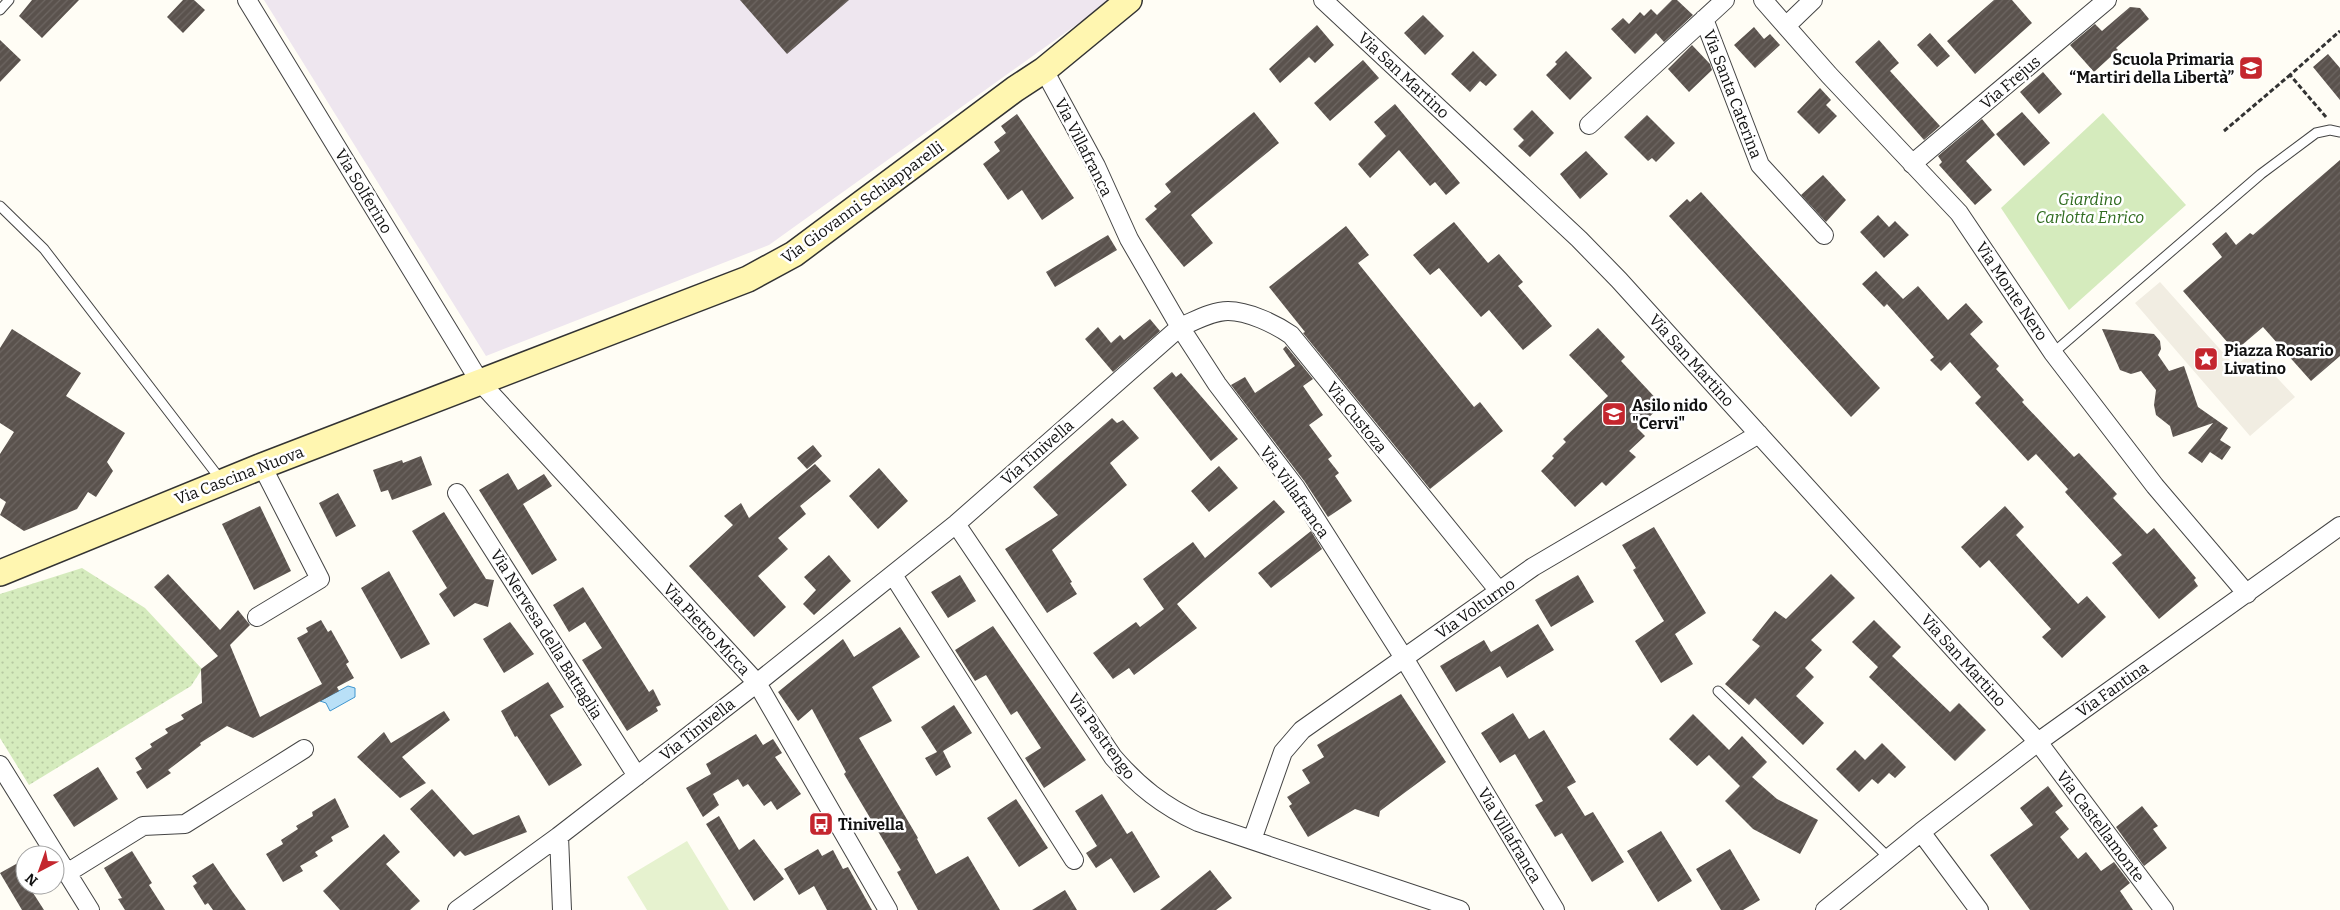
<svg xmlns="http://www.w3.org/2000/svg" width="2340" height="910" font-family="Bitter,serif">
	<defs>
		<pattern id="grass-dots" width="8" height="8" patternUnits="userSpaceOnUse" patternTransform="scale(1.25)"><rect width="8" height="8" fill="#d5ebbd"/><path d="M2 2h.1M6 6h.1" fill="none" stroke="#b6c8a1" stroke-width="1.8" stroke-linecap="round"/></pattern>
		<pattern id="building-hatch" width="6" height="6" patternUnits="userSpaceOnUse" patternTransform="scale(1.25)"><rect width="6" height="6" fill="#5a524d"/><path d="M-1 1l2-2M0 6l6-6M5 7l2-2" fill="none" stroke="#6d6662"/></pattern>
	</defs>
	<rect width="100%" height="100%" fill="#fffdf5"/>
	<path fill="#eee6ef" d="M264 0H1111L769 245 486 356Z"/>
	<path fill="url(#grass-dots)" d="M82 568 145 608 202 669 191 686 29 785 0 738V594Z"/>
	<path fill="#d5ebbd" d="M2103 113 2186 205 2069 310 2001 208Z"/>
	<path fill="#e6f2cf" d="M687 841 729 910H647L627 877Z"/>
	<path fill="#f1ede2" d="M2160 282 2235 366 2253 352 2295 397 2250 436 2135 303Z"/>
	<path fill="#b9e0f7" stroke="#3f96cf" d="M348 686 355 688V697L330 711 326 703 320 701Z"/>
	<path fill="url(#building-hatch)" d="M32 0H79L42 38 19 16Z
		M183 0H194L205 10 183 33 167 17Z
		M740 0H849L787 54Z
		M1672 0H1677L1693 15 1664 42 1656 33 1635 54 1611 29 1623 18 1629 24 1640 12 1644 16 1651 9 1657 15Z
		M1994 0H2012L2032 23 1975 74 1947 41Z
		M2130 7 2140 8 2149 19 2116 48 2118 50 2094 72 2070 45 2095 24 2102 31Z
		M1423 15 1444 36 1425 55 1404 33Z
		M1317 25 1334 45 1315 63 1309 57 1280 83 1269 69Z
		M1754 27 1764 39 1770 34 1780 45 1755 68 1734 45Z
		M1930 33 1950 56 1937 67 1917 45Z
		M0 40 21 60 0 82Z
		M1879 40 1899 63 1890 71 1940 126 1924 140 1855 62Z
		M1692 45 1710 64 1712 70 1689 92 1668 69Z
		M1473 51 1497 75 1486 86 1480 81 1470 92 1451 74Z
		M1566 51 1592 78 1570 100 1546 75 1557 64 1555 62Z
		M2328 54 2340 68V100L2313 67Z
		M1363 60 1379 78 1330 121 1314 103Z
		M2043 72 2062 94 2039 114 2020 92Z
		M1820 88 1831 100 1826 105 1837 116 1819 134 1797 112Z
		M1395 104 1460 183 1446 195 1435 182 1430 186 1399 150 1370 178 1358 164 1386 136 1374 122Z
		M1532 110 1554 133 1530 157 1518 146 1524 140 1513 129Z
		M1254 112 1279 143 1191 215 1213 243 1184 267 1145 219 1157 209 1154 206 1171 192 1165 184Z
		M2022 112 2050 143 2024 166 1996 134Z
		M1017 114 1074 198 1042 220 1022 190 1008 200 983 164 1000 151 994 142 1006 133 1001 126Z
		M1647 115 1675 143 1656 162 1652 158 1648 161 1624 137Z
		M1982 119 1995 135 1966 161 1992 190 1975 205 1939 165 1942 162 1938 156Z
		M1586 151 1608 174 1580 199 1560 174Z
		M2340 160V356L2311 381 2263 327 2235 351 2183 291 2222 257 2212 244 2226 232 2236 245 2250 233 2253 235Z
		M1823 175 1846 200 1826 222 1801 195Z
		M1701 192 1880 388 1851 417 1669 216 1687 199 1690 202Z
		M1878 215 1889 227 1895 221 1909 235 1884 258 1860 232Z
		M1454 222 1488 263 1499 254 1523 282 1518 286 1552 326 1523 350 1489 310 1481 317 1439 268 1430 275 1413 255Z
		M1346 226 1369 255 1358 263 1474 407 1480 402 1503 431 1430 489 1303 333 1305 332 1269 287Z
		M1108 235 1117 250 1055 287 1046 272Z
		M1876 271 1903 299 1918 286 1948 320 1966 303 1983 322 1970 334 1999 366 1996 369 2024 400 2022 402 2074 457 2079 453 2117 494 2113 498 2147 534 2154 528 2196 578 2194 580 2198 586 2159 619 2112 563 2122 555 2065 492 2068 489 2036 454 2028 461 1975 403 1981 397 1950 362 1941 371 1930 360 1934 357 1887 304 1884 307 1862 284Z
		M1150 319 1160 331 1113 372 1085 339 1098 327 1111 343 1120 335 1124 340Z
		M1598 328 1625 357 1621 361 1662 405 1637 428 1645 436 1629 451 1636 457 1606 486 1602 482 1575 507 1541 471 1554 458 1552 456 1566 442 1563 439 1608 396 1569 355Z
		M12 329 81 373 66 396 125 433 107 462 113 471 96 497 88 492 77 509 24 531 0 515 6 502 0 498V454L14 432 0 423V348Z
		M2102 329 2154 334 2160 341 2161 349 2158 355 2169 371 2184 366 2198 407 2228 428 2220 440 2231 447 2222 460 2210 452 2202 463 2188 453 2213 423 2173 437 2170 426 2156 415 2154 405 2156 390 2141 371 2131 374 2120 370Z
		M1286 346 1313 379 1303 386 1323 415 1309 425 1332 456 1328 459 1339 473 1335 476 1352 501 1328 517 1305 482 1231 385 1245 377 1255 393 1295 366 1283 349Z
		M1172 372 1176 377 1181 373 1238 439 1211 461 1153 388Z
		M1112 418 1117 423 1123 420 1139 438 1110 463 1127 485 1052 550 1072 582 1070 583 1077 594 1047 613 1005 549 1058 515 1033 487Z
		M813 445 822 456 807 469 797 458Z
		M421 456 432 485 392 500 388 490 381 492 373 470 402 460 403 463Z
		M815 464 831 481 800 506 806 514 778 538 788 549 758 576 786 607 754 637 689 566 733 525 724 516 741 503 749 518Z
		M1219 466 1238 488 1209 512 1191 491Z
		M879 468 908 501 878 529 849 496Z
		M508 473 518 490 544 474 552 486 523 504 557 560 532 575 479 490Z
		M338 493 356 526 336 537 319 503Z
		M1274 500 1285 512 1177 604 1197 628 1134 675 1129 668 1113 679 1093 653 1136 622 1140 627 1164 609 1143 579 1193 542 1205 558Z
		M260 506 291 571 254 590 222 524Z
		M2005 506 2024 527 2016 535 2078 604 2087 596 2106 617 2062 658 2042 637 2051 629 1989 560 1980 568 1961 547Z
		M444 512 486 579 494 580 488 607 475 603 454 617 439 594 447 588 412 531Z
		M1654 527 1706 613 1675 634 1693 664 1661 683 1635 641 1664 621 1633 570 1636 568 1622 545Z
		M1311 531 1322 549 1271 588 1258 573Z
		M829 555 851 581 814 615 803 604 816 590 804 577Z
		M389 571 430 644 401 659 361 588Z
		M168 574 220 630 238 610 250 625 230 645 260 717 322 684 297 638 308 632 306 628 321 620 328 632 331 630 349 662 346 664 354 678 337 687 339 691 253 738 227 726 200 743 201 745 168 770 171 773 147 789 136 772 142 769 135 758 152 747 150 744 168 733 165 729 184 719 181 715 202 703 201 669 218 656 154 587Z
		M1831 574 1855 598 1811 640 1822 650 1805 668 1814 677 1796 696 1824 723 1803 745 1755 698 1749 705 1725 684 1760 646 1752 640 1775 611 1786 619Z
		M960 575 976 601 948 618 931 592Z
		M1578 575 1594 602 1551 627 1535 600Z
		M583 587 649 692 653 689 661 705 656 707 658 711 627 731 582 660 602 648 585 622 569 632 553 605Z
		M1874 620 1901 647 1892 656 1924 687 1950 712 1959 703 1986 730 1955 761 1869 677 1878 667 1852 642Z
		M510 622 534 654 504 673 483 639Z
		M1538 624 1554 650 1507 678 1500 666 1456 692 1440 666 1484 640 1491 652Z
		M993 626 1086 760 1044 788 1025 758 1041 748 1017 711 1011 715 986 675 975 681 955 650Z
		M900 627 920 657 872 687 892 721 859 738 918 838 917 839 936 874 968 856 1000 910H918L897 872 901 870 844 774 846 772 812 709 798 721 778 692 843 639 854 657Z
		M548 682 564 707 550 715 582 765 549 786 517 736 515 737 501 711Z
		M1401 694 1446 762 1380 811 1379 817 1355 809 1308 837 1289 806 1292 804 1287 797 1310 783 1302 770 1324 757 1317 745Z
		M954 705 972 733 943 751 951 767 936 776 925 758 937 752 921 727Z
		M444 711 450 720 402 757 426 783 400 798 357 757 384 732 391 743Z
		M1513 713 1529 739 1544 730 1576 782 1567 787 1585 816 1593 812 1624 862 1592 882 1562 833 1555 837 1535 805 1543 801 1515 754 1500 763 1481 733Z
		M1693 714 1729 750 1742 736 1767 762 1752 777 1777 799 1818 820 1800 854 1753 829 1725 801 1740 786 1709 755 1697 766 1669 739Z
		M756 734 763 745 773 739 782 753 775 757 801 794 777 810 771 801 764 806 748 784 743 787 738 779 713 794 719 805 703 817 686 788 711 774 706 764Z
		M1882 743 1906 767 1895 778 1889 773 1878 784 1872 779 1859 792 1836 769 1855 750 1865 760Z
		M98 767 118 799 74 827 53 795Z
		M2048 786 2063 806 2055 812 2069 829 2060 837 2078 859 2086 852 2101 871 2114 862 2130 883 2120 891 2133 910H2030L1990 855 2033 825 2020 808Z
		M432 789 473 835 519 815 527 832 465 856 460 851 454 857 410 809Z
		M1102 794 1127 834 1132 831 1160 877 1134 893 1111 858 1096 868 1086 853 1097 846 1075 811Z
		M335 798 349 827 331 837 333 841 315 852 318 856 300 866 303 871 283 882 266 854 283 844 281 840 298 829 296 826 313 816 312 812Z
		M1016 799 1048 848 1019 867 987 818Z
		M2142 806 2158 826 2153 829 2167 848 2144 866 2116 827Z
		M719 816 739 850 754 839 784 879 754 901 706 824Z
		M1661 831 1692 881 1658 902 1627 851Z
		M384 834 400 852 386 864 420 901 410 910H340L323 891Z
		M818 849 822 856 833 850 843 869 848 867 872 910H827L814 886 799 895 784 869Z
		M1730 849 1760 900 1743 910H1721L1696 869Z
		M132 851 152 883 149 885 165 910H125L118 899 122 898 104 868Z
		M25 859V885H28L44 910H22L0 873Z
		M213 863 232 891 246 910H213L208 903 205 905 193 886 197 883 192 876Z
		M1210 870 1232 898 1216 910H1160Z
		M1065 890 1077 910H1032Z"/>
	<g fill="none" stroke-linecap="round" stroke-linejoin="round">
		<defs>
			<path id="lane" d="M0 10 9 0
				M0 206 44 249 221 480
				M2053 353 2261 174 2316 133 2330 130 2340 132
				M1718 691 1889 858"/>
			<path id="street" d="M247 0 480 382 757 683 888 910
				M1323 0 1579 239 1619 280 2038 742 2164 910
				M1763 0 1829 75 1959 213 2053 353 2155 486 2247 594
				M1704 19 1760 165 1824 235
				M1786 26 1813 0
				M1044 70 1096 166 1129 239 1180 327 1217 384 1296 488 1404 658 1555 910
				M1589 125 1725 0
				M1912 164 2107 0
				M457 493 637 776
				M956 524 1113 757C1138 786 1163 806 1198 822L1460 910
				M893 575 1074 860
				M257 617 320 579 262 466
				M0 765 90 910
				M1921 832 1979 910
				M1252 840 1283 752 1302 730 1533 567 1759 434
				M67 873 143 826 185 824 304 749
				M457 910 559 836
				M562 910 559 836 757 683 956 524 1180 327C1195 321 1212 311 1228 311 1248 311 1275 324 1291 335L1499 591
				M1825 910 1921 832 2038 742 2340 526"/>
			<path id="secondary" d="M0 573 262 466 748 279 794 254 1015 89 1044 70 1129 0"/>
		</defs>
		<use href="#lane" stroke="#444" stroke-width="11"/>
		<use href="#street" stroke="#444" stroke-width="20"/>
		<use href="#secondary" stroke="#333" stroke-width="28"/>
		<path stroke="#333" stroke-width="3" stroke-dasharray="5 2.5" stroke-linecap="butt" d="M2326 117 2290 75 2340 31
			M2224 131 2290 75"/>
		<use href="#lane" stroke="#fff" stroke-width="9"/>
		<use href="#street" stroke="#fff" stroke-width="18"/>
		<use href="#secondary" stroke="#fff6b0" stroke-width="25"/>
	</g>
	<defs>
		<symbol id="school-square" viewBox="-11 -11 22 22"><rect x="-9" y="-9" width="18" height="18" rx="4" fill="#c4262e" stroke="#fff"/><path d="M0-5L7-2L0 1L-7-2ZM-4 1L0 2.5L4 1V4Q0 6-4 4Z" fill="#fff"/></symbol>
		<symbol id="sight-square" viewBox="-11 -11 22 22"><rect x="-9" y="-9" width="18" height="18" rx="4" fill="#c4262e" stroke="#fff"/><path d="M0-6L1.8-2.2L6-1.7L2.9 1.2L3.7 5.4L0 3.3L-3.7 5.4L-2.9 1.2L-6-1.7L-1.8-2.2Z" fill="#fff"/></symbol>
		<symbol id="bus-square" viewBox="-11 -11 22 22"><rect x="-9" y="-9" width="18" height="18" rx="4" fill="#c4262e" stroke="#fff"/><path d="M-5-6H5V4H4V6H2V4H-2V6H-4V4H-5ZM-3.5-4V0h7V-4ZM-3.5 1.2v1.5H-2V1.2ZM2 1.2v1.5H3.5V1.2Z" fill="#fff"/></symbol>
	</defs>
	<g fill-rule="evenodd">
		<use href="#school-square" x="2237" y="54" width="28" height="28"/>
		<use href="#sight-square" x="2192" y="345" width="28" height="28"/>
		<use href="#school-square" x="1600" y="400" width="28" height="28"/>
		<use href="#bus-square" x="807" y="810" width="28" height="28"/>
	</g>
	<g text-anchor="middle" stroke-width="5" stroke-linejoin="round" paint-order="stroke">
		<g font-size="16" font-weight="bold" fill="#111" stroke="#fff" text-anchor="start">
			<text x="2234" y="65" text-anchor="end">Scuola Primaria<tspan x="2234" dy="18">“Martiri della Libertà”</tspan></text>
			<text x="2224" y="356">Piazza Rosario<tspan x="2224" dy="18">Livatino</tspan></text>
			<text x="1632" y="411">Asilo nido<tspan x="1632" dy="18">"Cervi"</tspan></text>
			<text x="838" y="830">Tinivella</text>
		</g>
		<g font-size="16" fill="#111" stroke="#fff">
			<text transform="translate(1404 75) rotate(43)" y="6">Via San Martino</text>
			<text transform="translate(2010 82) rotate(-40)" y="6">Via Frejus</text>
			<text transform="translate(1733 94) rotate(69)" y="6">Via Santa Caterina</text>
			<text transform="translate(1084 147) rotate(63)" y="6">Via Villafranca</text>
			<text transform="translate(364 191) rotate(59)" y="6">Via Solferino</text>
			<text transform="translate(862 202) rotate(-36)" y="6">Via Giovanni Schiapparelli</text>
			<text transform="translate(2012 291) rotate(56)" y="6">Via Monte Nero</text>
			<text transform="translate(1692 360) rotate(48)" y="6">Via San Martino</text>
			<text transform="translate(1357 417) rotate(51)" y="6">Via Custoza</text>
			<text transform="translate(1037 452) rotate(-41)" y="6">Via Tinivella</text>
			<text transform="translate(239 475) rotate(-21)" y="6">Via Cascina Nuova</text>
			<text transform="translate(1295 492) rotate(55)" y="6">Via Villafranca</text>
			<text transform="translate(1475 608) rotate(-35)" y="6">Via Volturno</text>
			<text transform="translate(707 629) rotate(47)" y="6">Via Pietro Micca</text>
			<text transform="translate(547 634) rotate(58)" y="6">Via Nervesa della Battaglia</text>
			<text transform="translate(1964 660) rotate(48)" y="6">Via San Martino</text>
			<text transform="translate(2112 689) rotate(-35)" y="6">Via Fantina</text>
			<text transform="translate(697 729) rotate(-38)" y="6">Via Tinivella</text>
			<text transform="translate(1102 736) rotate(54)" y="6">Via Pastrengo</text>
			<text transform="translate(2101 826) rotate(53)" y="6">Via Castellamonte</text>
			<text transform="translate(1510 835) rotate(59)" y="6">Via Villafranca</text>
		</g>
		<g font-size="16" font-style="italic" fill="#2f6b1f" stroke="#fff">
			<text x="2090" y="205">Giardino<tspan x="2090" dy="18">Carlotta Enrico</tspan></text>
		</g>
	</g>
	<g transform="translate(40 870) rotate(221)"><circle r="24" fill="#ffffff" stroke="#a0a0a0"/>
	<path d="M0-4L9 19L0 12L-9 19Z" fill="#c4262e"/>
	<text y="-8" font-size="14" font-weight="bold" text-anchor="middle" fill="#111111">N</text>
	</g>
</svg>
